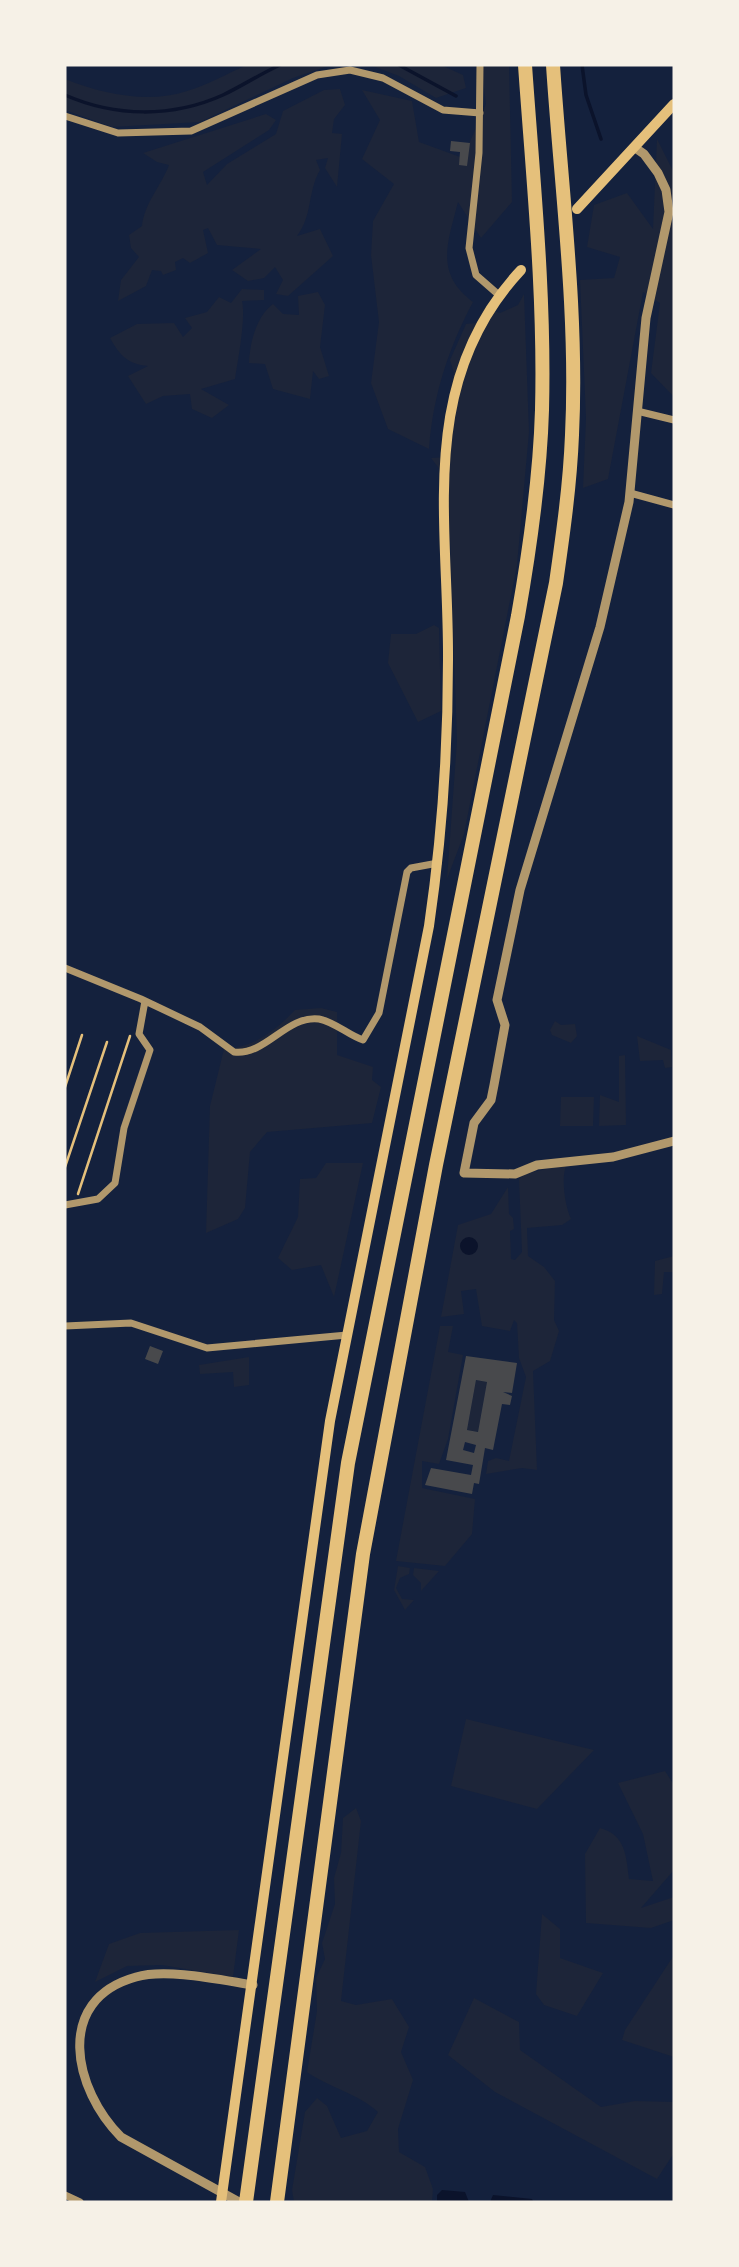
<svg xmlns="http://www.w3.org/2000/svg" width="739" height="2267" font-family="'Roboto Serif',serif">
	<rect width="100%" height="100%" fill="#14213d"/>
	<path fill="#1d2539" d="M247 65H331L293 78 200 122 112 127 65 110V79C102 94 149 104 187 91 208 85 228 73 247 65Z
		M370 65H441L463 75 466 88 436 98 399 76Z
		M481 65H509L512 202 481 238 458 202C448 242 434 273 473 302 448 349 433 396 429 449L388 429 371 383 379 322 371 255 373 221 394 184 362 159 380 120 362 90 412 101 419 142 463 158 486 104Z
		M340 89 345 105 334 119 332 133 342 134 337 187 325 168 328 158 316 160 320 170C307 193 313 215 297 236L320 229 333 256 288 296 276 294 283 280 275 267 264 278 248 281 232 270 261 249 217 245 208 228 203 230 208 253 190 263 183 258 175 262 176 270 163 275 161 271 152 270 146 286 118 301 121 280 139 257 131 248 129 235 142 226C144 204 161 186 169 165L157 162 143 153 266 114 276 120 269 130 203 172 207 185 227 164 276 134 283 111 324 90Z
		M657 139 674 173V397L651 373 660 303 643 292 608 479 583 488 586 418 580 280 614 278 620 257 587 247 594 205 627 193 653 229Z
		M242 289 264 290V300L242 301C246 317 238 360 235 379L201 389 229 405 212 418 192 409 190 394 163 396 146 404 128 376 148 366C128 364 120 356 110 338L137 324 174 323 183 337 192 328 185 318 207 312 219 297 231 303Z
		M318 292 325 305 320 347 329 376 319 379 313 371 310 399 273 389 265 364 249 363C250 342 256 317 273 304L283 314 299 315 298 296Z
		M524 294 529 432 517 565 464 834 447 879 457 741 448 480 431 458 448 457 440 451 454 400 449 395 454 373 450 360 466 324 476 323 484 308 500 313 518 305Z
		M434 625 439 628 441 711 418 722 388 663 391 634H416Z
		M321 1008 337 1012V1055L373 1067 372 1080 381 1087 372 1123 267 1132 250 1152 245 1208 238 1219 206 1233 210 1106 224 1049C253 1048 275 1031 295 1010Z
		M555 1021 561 1025 575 1024 577 1036 571 1043 552 1035 550 1030Z
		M637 1036 671 1050 672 1067 665 1068 663 1060 640 1061Z
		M625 1055 626 1125 599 1126 600 1095 619 1102V1056Z
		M561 1097H594L593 1126H560Z
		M326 1163H363L334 1297 321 1265 292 1270 278 1258 298 1217 300 1179 316 1178Z
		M559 1166H566C561 1179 565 1206 571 1219L562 1225 527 1228 528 1256 544 1267 555 1281 554 1320 559 1331 550 1361 533 1371 537 1470 522 1468 486 1474 488 1461 496 1458 509 1461 526 1377 519 1358 517 1323 514 1320 510 1331 482 1326 476 1289 461 1291 464 1314 441 1317 458 1225 491 1214 508 1187 509 1214 513 1218 514 1229 510 1231 511 1259 515 1260 522 1252 519 1179 525 1174Z
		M674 1256V1272H664L662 1294 654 1295 655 1261Z
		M440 1326H453L448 1352 463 1355 448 1439 439 1464 422 1461V1488L475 1499 472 1534 445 1566 396 1561Z
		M249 1357V1385L234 1387 233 1372 200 1374 199 1365Z
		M476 1380 487 1382 478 1432 467 1430Z
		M398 1566 410 1568 409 1574 400 1578 396 1588 402 1599 414 1600 405 1610 394 1590Z
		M414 1568 439 1571 421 1591V1583L413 1575Z
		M466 1719 594 1750 537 1809 451 1786Z
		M665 1771 674 1785V1870L641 1908 674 1897V1920L651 1928 586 1923 585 1854 600 1828C626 1835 626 1856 629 1879L653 1881 643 1834 618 1783Z
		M356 1808 361 1821 341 2001 356 2005 392 1999 409 2027 401 2052 413 2080 398 2129 399 2152 425 2167 433 2189 432 2202H294L292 2190 305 2112 317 2098 327 2106 341 2138 367 2131 378 2112C357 2093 330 2088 307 2072L317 2011 316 1978 325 1959 322 1943 335 1904 334 1878 341 1853 343 1818Z
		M542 1914 560 1929V1958L603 1973 577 2016 544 2005 536 1994Z
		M239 1930 233 1977 162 1965 127 1966 95 1982 109 1944 140 1933Z
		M674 1955V2057L622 2040 625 2030Z
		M474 1998 519 2022 520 2050 601 2107 635 2101 674 2102V2153L657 2179 495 2092 448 2055Z"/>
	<path fill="#0b132b" d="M460 1246a9 9 0 1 1 18 0a9 9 0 1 1-18 0Z
		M442 2190 465 2192 469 2202H437V2195Z
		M493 2195 532 2199 533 2201 490 2202Z"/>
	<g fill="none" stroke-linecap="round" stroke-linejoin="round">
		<path stroke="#0b132b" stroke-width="3.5" d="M399 65 456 96
			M582 65 586 95 601 139
			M65 95C115 117 172 118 223 95 242 86 260 74 280 65"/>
	</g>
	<path fill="#48494c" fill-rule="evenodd" d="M451 141 470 143 467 166 459 165 460 152 450 151Z
		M150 1346 163 1351 158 1364 145 1359Z
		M466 1356 517 1363 512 1393 503 1392 512 1396 510 1405 502 1404 493 1450 485 1448 479 1484 474 1483 472 1494 425 1485 431 1468 471 1475 473 1465 446 1460ZM476 1380 487 1382 478 1432 467 1430ZM465 1442 476 1445 474 1453 463 1450Z"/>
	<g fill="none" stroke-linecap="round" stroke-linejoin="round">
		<path stroke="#e5c07b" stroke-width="2.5" d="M65 1087 82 1035
			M65 1167 107 1042
			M78 1194 130 1036"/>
		<path stroke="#b1986c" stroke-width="7" d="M480 65 479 153 469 248 476 275 500 296
			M65 116 118 133 191 131 317 75 350 70 383 78 443 110 480 113
			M637 411 674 420
			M630 493 674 505
			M65 968 141 999 200 1027 234 1052C266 1056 286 1015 319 1019 335 1022 348 1035 363 1040L379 1013 407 872 411 868 438 863
			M65 1205 98 1199 115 1183 124 1128 150 1050 139 1034 145 1001
			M65 1326 131 1323 207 1348 347 1335
			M65 2195 80 2202"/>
		<path stroke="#b1986c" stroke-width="9" d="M634 147 644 154 658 173 666 190 669 212 646 318 629 502 600 627 520 890 497 1000 505 1025 494 1085 491 1100 474 1123 464 1173 515 1174 537 1165 613 1157 674 1141
			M239 2202 121 2137C74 2090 53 2000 136 1977 166 1968 221 1980 253 1985"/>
		<path stroke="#e5c07b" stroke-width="10" d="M577 209 674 104
			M221 2202 330 1421 429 926C442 837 448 750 448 660 449 522 416 382 521 270"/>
		<path stroke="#e5c07b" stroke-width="14" d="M246 2202 348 1463 518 616C530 548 540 479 542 410 545 295 533 179 525 65
			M277 2202 363 1554 436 1165 556 583C563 534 570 485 572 435 578 313 561 187 553 65"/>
	</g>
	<rect width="739" height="2267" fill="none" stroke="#f6f1e7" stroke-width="133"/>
</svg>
